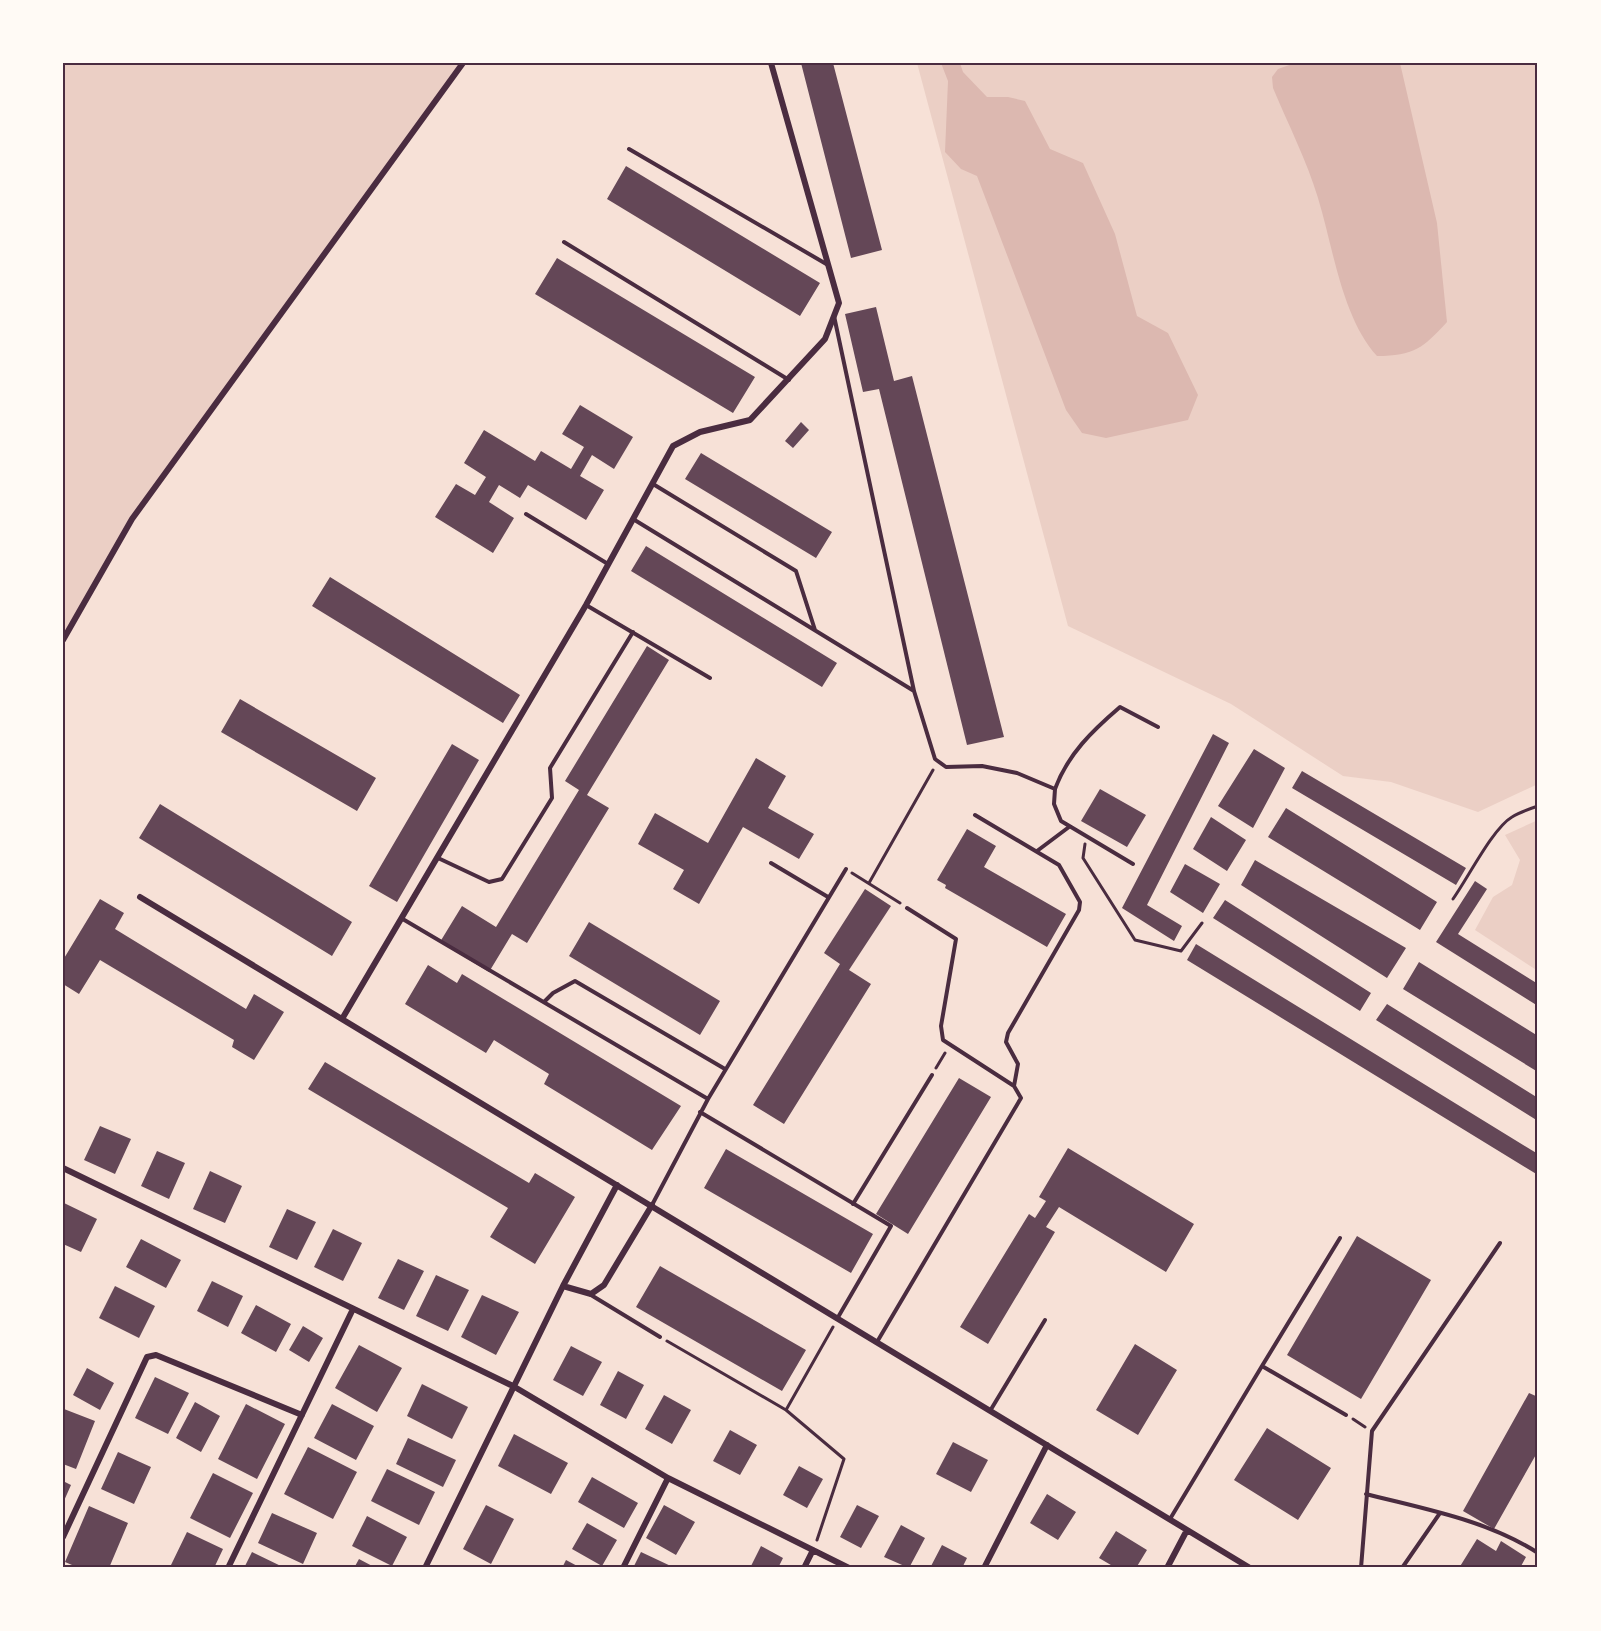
<svg xmlns="http://www.w3.org/2000/svg" width="1601" height="1631" font-family="'Nunito Sans',sans-serif">
	<rect width="100%" height="100%" fill="#f7e1d7"/>
	<path fill="#ebcfc5" d="M63 63H463L132 519 63 640Z
		M917 63H1538V784L1478 812 1391 782 1343 776 1231 704 1068 626Z
		M1538 820V971L1475 930 1493 897 1512 885 1520 860 1505 835Z"/>
	<path fill="#dcb8b0" d="M941 63H960L963 72 987 97H1008L1025 101 1050 149 1083 163 1115 234 1137 316 1168 333 1198 395 1188 420 1106 438 1082 433 1066 410 977 176 961 169 945 152 948 81Z
		M1295 63H1400L1437 223 1447 322C1423 348 1414 356 1377 356 1342 318 1333 247 1318 198 1307 161 1288 124 1273 88L1272 77 1278 69Z"/>
	<path fill="#644757" d="M801 63H833L882 250 851 258Z
		M626 166 820 283 800 316 607 199Z
		M557 258 755 377 733 413 535 294Z
		M876 307 894 381 912 376 1004 737 967 745 879 389 863 392 845 314Z
		M580 405 633 437 614 469 592 455 580 476 604 490 586 520 528 485 520 498 499 485 489 502 514 518 493 553 435 517 456 484 475 495 486 477 464 463 484 430 535 461 541 451 571 469 584 447 562 434Z
		M801 422 809 430 793 448 785 441Z
		M701 453 832 532 816 558 685 479Z
		M646 546 837 663 822 687 631 571Z
		M330 577 520 695 503 723 312 606Z
		M647 646 669 660 587 795 609 808 527 943 512 934 489 972 440 942 462 906 496 927 579 790 565 781Z
		M240 699 376 778 357 811 221 732Z
		M1213 734 1229 743 1147 905 1182 926 1174 941 1122 908Z
		M452 744 479 760 397 902 369 886Z
		M1254 749 1285 768 1253 828 1218 806Z
		M756 758 786 776 768 808 814 834 799 859 743 827 699 904 673 889 684 870 638 844 655 813 708 843Z
		M1302 771 1466 868 1456 885 1292 788Z
		M1100 789 1146 815 1127 847 1081 821Z
		M160 804 352 922 332 956 139 838Z
		M1286 808 1437 902 1420 930 1268 837Z
		M1211 817 1246 840 1227 871 1193 849Z
		M967 829 996 846 984 867 1066 914 1047 947 945 888 946 885 937 880Z
		M1255 860 1406 948 1387 978 1241 885Z
		M1185 864 1220 884 1203 913 1170 892Z
		M1475 881 1487 889 1458 934 1538 984V1006L1436 942Z
		M865 889 891 906 849 970 871 984 784 1124 753 1105 840 964 824 953Z
		M100 899 124 913 115 929 246 1009 254 994 284 1012 254 1060 232 1047 234 1040 100 960 79 994 63 984V960Z
		M1225 900 1371 993 1360 1011 1213 918Z
		M589 922 720 1001 700 1035 569 956Z
		M1196 944 1538 1154V1175L1187 960Z
		M1419 962 1538 1036V1072L1403 989Z
		M428 965 457 983 462 974 681 1106 652 1150 544 1084 549 1074 494 1040 486 1053 405 1004Z
		M1387 1004 1538 1098V1121L1376 1020Z
		M325 1062 529 1183 535 1173 575 1197 535 1264 490 1237 508 1208 308 1089Z
		M959 1078 991 1097 908 1234 876 1214Z
		M100 1126 131 1139 115 1174 84 1160Z
		M1068 1148 1194 1224 1166 1272 1059 1207 1046 1227 1055 1232 988 1344 960 1327 1029 1214 1035 1218 1046 1201 1039 1197Z
		M726 1149 873 1234 851 1273 704 1188Z
		M157 1151 185 1163 169 1199 141 1186Z
		M210 1171 242 1186 225 1223 193 1209Z
		M64 1203 97 1219 81 1252 63 1244Z
		M287 1209 316 1222 297 1260 269 1247Z
		M333 1229 362 1243 343 1281 314 1267Z
		M1357 1236 1431 1280 1361 1399 1287 1355Z
		M141 1239 181 1260 166 1288 126 1267Z
		M398 1259 424 1271 404 1310 378 1298Z
		M660 1266 806 1350 782 1391 636 1307Z
		M436 1275 469 1290 448 1331 416 1316Z
		M212 1281 243 1296 228 1327 197 1311Z
		M115 1286 155 1306 139 1338 99 1318Z
		M482 1295 519 1312 496 1355 461 1337Z
		M256 1305 291 1324 276 1352 241 1333Z
		M303 1326 323 1338 309 1362 289 1350Z
		M1135 1344 1177 1370 1138 1435 1096 1410Z
		M359 1345 402 1368 377 1412 335 1388Z
		M571 1346 602 1362 583 1396 553 1380Z
		M87 1368 114 1383 100 1410 73 1395Z
		M618 1371 644 1385 626 1419 600 1405Z
		M155 1377 189 1393 168 1434 135 1418Z
		M422 1384 468 1407 452 1439 407 1416Z
		M1529 1393 1538 1397V1451L1494 1529 1463 1511Z
		M664 1395 691 1410 672 1444 645 1429Z
		M195 1402 220 1416 201 1452 176 1438Z
		M246 1404 285 1424 257 1479 218 1459Z
		M332 1404 374 1426 356 1460 314 1438Z
		M64 1409 95 1421 76 1469 63 1464Z
		M1267 1428 1331 1468 1298 1520 1234 1480Z
		M730 1430 757 1445 740 1475 713 1461Z
		M514 1434 568 1463 551 1494 498 1466Z
		M408 1438 456 1460 443 1487 396 1464Z
		M953 1442 988 1460 971 1492 936 1474Z
		M308 1447 357 1472 333 1519 284 1494Z
		M118 1452 151 1467 134 1504 101 1489Z
		M799 1466 823 1479 807 1508 783 1495Z
		M387 1469 435 1492 419 1525 371 1501Z
		M213 1473 253 1493 230 1538 190 1518Z
		M592 1477 638 1503 624 1528 578 1502Z
		M63 1481 71 1485 63 1503Z
		M1047 1494 1076 1512 1058 1540 1030 1523Z
		M486 1505 514 1519 491 1564 463 1549Z
		M664 1505 695 1522 676 1555 646 1538Z
		M857 1505 879 1516 861 1548 840 1537Z
		M89 1506 128 1523 109 1568H79L65 1562Z
		M272 1513 317 1533 303 1564 258 1543Z
		M367 1516 407 1537 392 1566 352 1546Z
		M587 1523 617 1540 602 1566 572 1549Z
		M901 1525 925 1538 909 1568 884 1557Z
		M1116 1531 1147 1550 1136 1568H1116L1099 1558Z
		M187 1532 223 1549 214 1568H177L171 1565Z
		M1477 1539 1496 1551 1501 1541 1526 1557 1520 1568H1459Z
		M942 1545 967 1558 962 1568H930Z
		M761 1546 783 1558 778 1568H750Z
		M252 1552 285 1568H244Z
		M641 1552 675 1568H633Z
		M359 1559 376 1568H354Z
		M566 1560 581 1568H562Z"/>
	<g fill="none" stroke-linecap="round" stroke-linejoin="round">
		<path stroke="#4a2c40" stroke-width="3" d="M1085 844 1083 858 1135 940 1181 951 1202 923
			M852 873 900 903
			M869 883 933 770
			M1453 899C1468 878 1493 828 1512 817 1520 812 1529 809 1538 806
			M936 1068 945 1053
			M667 1341 786 1410
			M1353 1419 1365 1427
			M817 1540 844 1459 786 1410 833 1327"/>
		<path stroke="#4a2c40" stroke-width="4" d="M629 149 828 265
			M564 242 789 380
			M834 316 914 691 935 759 946 767 982 766 1017 773 1055 789 1054 804 1061 821 1133 864
			M653 484 796 571 815 630
			M526 514 608 564
			M633 519 914 691
			M586 605 710 678
			M1055 789C1068 754 1092 731 1120 707L1158 727
			M975 815 1059 865 1080 902 1079 910 1008 1033 1006 1042 1018 1064 1014 1086
			M1037 851 1069 827
			M438 858 489 882 502 879 552 798 550 768 633 632
			M771 863 828 897
			M401 918 708 1099 652 1205
			M544 1002 553 993 575 981 725 1069
			M708 1099 846 869
			M700 1112 891 1226 837 1319
			M853 1204 932 1075
			M591 1295 660 1337
			M877 1342 1021 1098 1014 1086 943 1040 941 1026 956 939 907 908
			M1262 1366 1340 1238
			M990 1411 1045 1320
			M1366 1494C1424 1509 1487 1520 1538 1553
			M1170 1519 1262 1366 1346 1415
			M1361 1568 1372 1431 1500 1243
			M1402 1568 1440 1513"/>
		<path stroke="#4a2c40" stroke-width="6" d="M63 640 132 519 463 63
			M140 897 1250 1568
			M342 1019 586 605 673 446 700 432 750 420 825 339 839 303 771 63
			M63 1168 513 1386 668 1478 849 1568
			M563 1286 591 1294 604 1285 652 1205
			M63 1537 147 1357 156 1355 302 1415
			M228 1568 353 1309
			M425 1568 563 1286 617 1185
			M623 1568 668 1478
			M804 1568 813 1550
			M984 1568 1047 1445
			M1167 1568 1187 1530"/>
	</g>
	<rect width="1601" height="1631" fill="none" stroke="#fffaf5" stroke-width="129"/>
	<rect x="64" y="64" width="1472" height="1502" fill="none" stroke="#4a2c40" stroke-width="2"/>
</svg>
